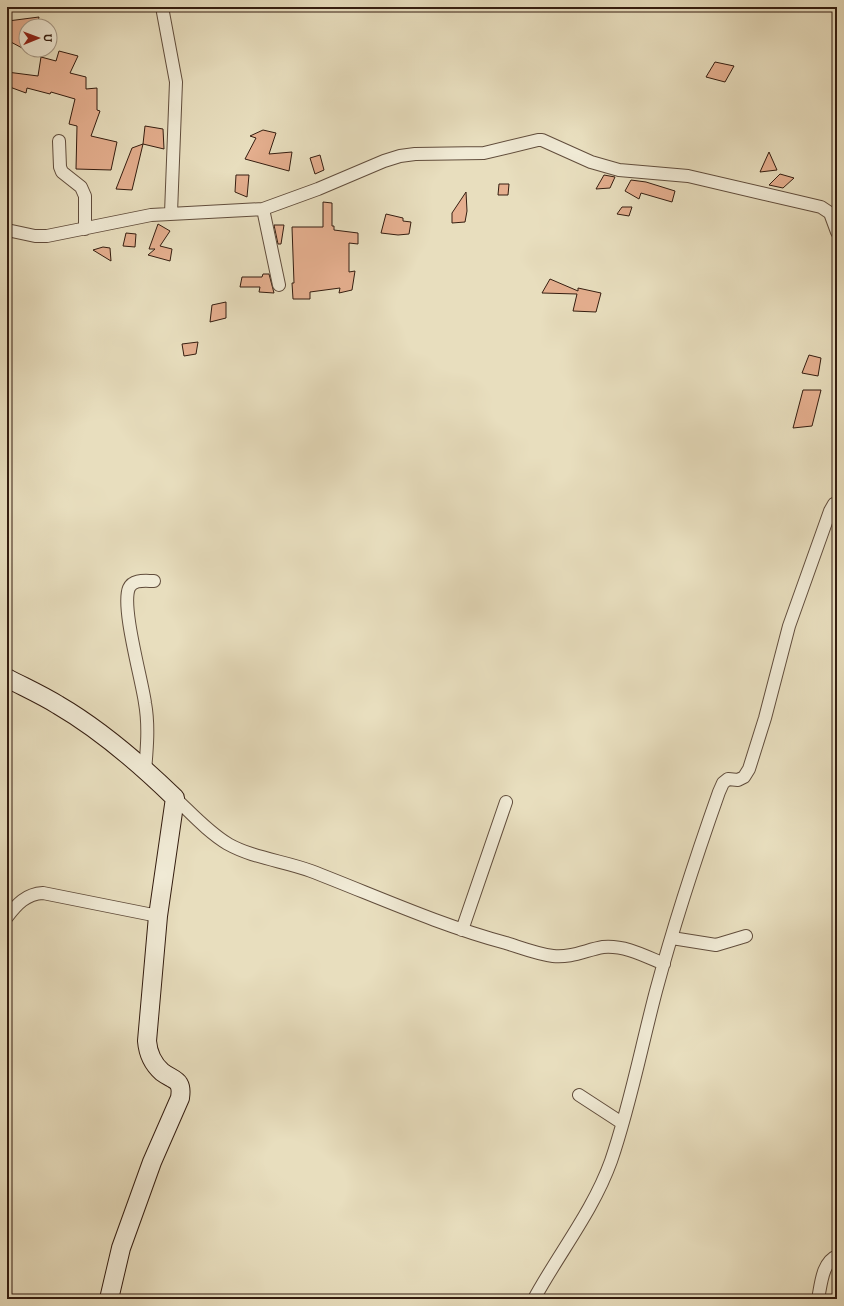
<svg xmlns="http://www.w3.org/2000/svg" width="844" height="1306" font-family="'IM FELL DW Pica',serif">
	<rect width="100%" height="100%" fill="#e8debe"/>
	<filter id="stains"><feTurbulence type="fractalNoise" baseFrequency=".005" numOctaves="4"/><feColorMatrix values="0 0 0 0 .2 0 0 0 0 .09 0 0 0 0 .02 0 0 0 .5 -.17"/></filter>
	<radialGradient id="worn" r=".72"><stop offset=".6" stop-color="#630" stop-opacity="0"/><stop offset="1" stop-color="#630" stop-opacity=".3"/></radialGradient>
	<path fill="#e5af8f" stroke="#341d10" d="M39 17 37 26H26V50L7 40 8 21Z
		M59 51 78 56 70 73 86 77V89L97 88V110L100 111 91 136 117 142 111 170 76 169 77 126 69 124 75 99 51 92 50 94 27 88 26 93 7 86V72L38 76 41 57 56 61Z
		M715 62 734 66 725 82 706 77Z
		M145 126 163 129 164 149 143 144Z
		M263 130 276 133 269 154 292 152 289 171 245 159 256 138 250 136Z
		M143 144 132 190 116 189 132 148Z
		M769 152 777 170 760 172Z
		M320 155 324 170 315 174 310 158Z
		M780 174 794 178 783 188 769 185Z
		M236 175H249L247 197 235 192Z
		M604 175 615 177 610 188 596 189Z
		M631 180 646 182 675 191 672 202 641 193 639 199 625 191Z
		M499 184H509L508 195H498Z
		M466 192 467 211 465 222 452 223V213Z
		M323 202 332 203V226H334V230L358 233V244L349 243V272L355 271 352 290 339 293 340 288 310 292V299H293L292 283H294L292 227H323Z
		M622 207H632L629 216 617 214Z
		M386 214 403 218V221L411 222 409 234 398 235 381 233Z
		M158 224 170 231 160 246 172 249 170 261 148 255 155 249H149Z
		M274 225H284L281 244H278Z
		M126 233 136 234 135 247 123 246Z
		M103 247 110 248 111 261 93 250Z
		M263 274H269L274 293 259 292 260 287H240L242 277H262Z
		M550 279 578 291V288L601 293 596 312 573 311 577 294 542 293Z
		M226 302V318L210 322 212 305Z
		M198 342 196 354 184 356 182 344Z
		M809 355 821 358 818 376 802 373Z
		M803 390H821L812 426 793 428Z"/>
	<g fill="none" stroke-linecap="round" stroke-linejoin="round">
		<defs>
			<path id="street" d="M162 7 176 82 171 213
				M59 141 60 167 62 172 81 187 85 196V229
				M263 209 279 285
				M7 230 35 236H47L151 215 263 209 318 189 384 161 400 156 415 154 484 153 538 140H542L591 162 619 170 688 176 821 207 830 213 837 232
				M145 771C147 748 149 725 145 703 142 680 121 607 129 588 133 579 145 581 154 581
				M175 798C192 814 208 832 228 844 253 858 284 861 311 871 376 896 439 925 506 943 522 948 537 954 553 956 571 958 586 950 603 947 625 945 645 956 664 964
				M7 917C17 904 26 894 43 893L158 916
				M462 930 506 802
				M672 938 716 945 746 936
				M579 1095 622 1123
				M534 1299C559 1253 593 1211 611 1161 630 1106 641 1048 656 991 674 924 696 857 719 792L723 783 728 779 738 780 744 777 749 769 765 718 789 626 830 511 834 504 837 503
				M818 1299C821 1285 822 1262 837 1256"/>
			<path id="secondary" d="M7 678C24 687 42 695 58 705 101 730 140 764 175 798L158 916 147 1041C148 1053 153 1064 162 1072 174 1081 183 1079 180 1098L152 1162 121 1248 109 1299"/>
		</defs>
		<use href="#street" stroke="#614d3c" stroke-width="14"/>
		<use href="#secondary" stroke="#341d10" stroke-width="20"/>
		<use href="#street" stroke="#f0ead5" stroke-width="12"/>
		<use href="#secondary" stroke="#f0ead5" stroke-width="18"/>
	</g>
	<rect width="844" height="1306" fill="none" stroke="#e8debe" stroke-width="24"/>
	<rect x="8" y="8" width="828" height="1290" fill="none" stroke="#341d10" stroke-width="2"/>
	<rect x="12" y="12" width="820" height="1282" fill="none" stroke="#341d10"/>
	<g transform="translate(38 38) rotate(89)"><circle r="19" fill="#f0ead5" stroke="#a59886"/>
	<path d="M0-3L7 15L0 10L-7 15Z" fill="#8f2418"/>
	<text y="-6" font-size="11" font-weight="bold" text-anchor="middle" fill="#341d10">U</text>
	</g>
	<rect width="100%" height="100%" filter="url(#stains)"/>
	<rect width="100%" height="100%" fill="url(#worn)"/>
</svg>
